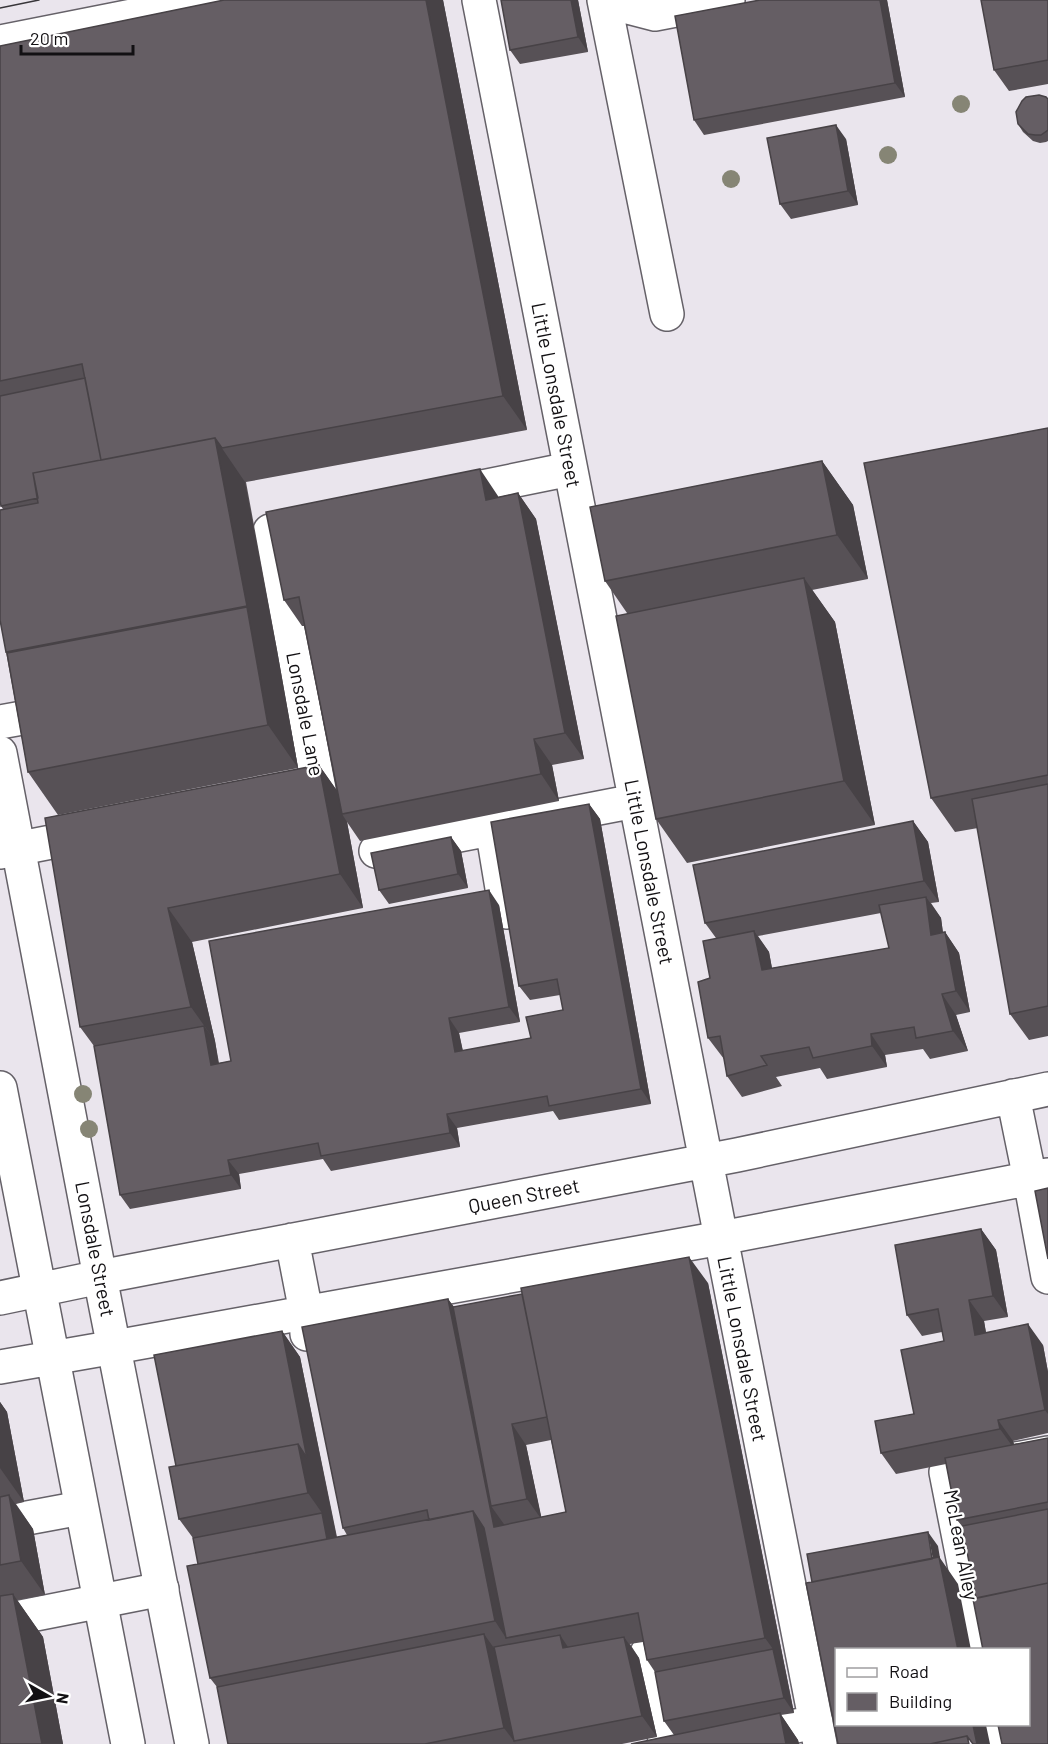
<svg xmlns="http://www.w3.org/2000/svg" width="1048" height="1744" font-family="Barlow,sans-serif">
	<rect width="100%" height="100%" fill="#eae5ed"/>
	<g fill="none" stroke-linecap="round" stroke-linejoin="round">
		<defs>
			<path id="minor" d="M479 0 820 1744
				M604 0 667 314
				M605 1 655 14 728 0
				M0 42 213 0
				M448 494 570 469
				M270 531 319 789 299 793
				M0 722 39 715
				M492 828 506 912
				M376 851 635 801
				M0 852 92 834
				M1013 1096 1030 1179 1048 1277
				M292 1240 306 1312 307 1334
				M100 1277 737 1155 1048 1089
				M115 1347 721 1238 1048 1175
				M0 1523 81 1508
				M0 1621 162 1589
				M981 1650 946 1472 1048 1453
				M647 1653 666 1744
				M996 1724 1000 1744
				M705 1744 816 1722"/>
			<path id="major" d="M0 753 100 1277 192 1744
				M0 1088 128 1744
				M0 1298 100 1277
				M0 1367 115 1347"/>
		</defs>
		<use href="#minor" stroke="#656168" stroke-width="36"/>
		<use href="#major" stroke="#656168" stroke-width="36"/>
		<use href="#minor" stroke="#fff" stroke-width="33"/>
		<use href="#major" stroke="#fff" stroke-width="33"/>
		<path stroke="#373539" stroke-width="1.5" d="M0 8 39 0"/>
	</g>
	<g fill="#868575">
		<circle cx="961" cy="104" r="9"/>
		<circle cx="888" cy="155" r="9"/>
		<circle cx="731" cy="179" r="9"/>
		<circle cx="83" cy="1094" r="9"/>
		<circle cx="89" cy="1129" r="9"/>
	</g>
	<path fill="#575156" fill-rule="evenodd" d="M224 0H443L527 430 246 482 277 650 298 768 58 815 28 772 6 652 3 509 1 506 0 501V46Z
		M578 0 588 52 520 64 510 50Z
		M887 0 905 97 704 135 694 120Z
		M1048 0V84L1009 91 994 70Z
		M1048 99V141L1046 142 1040 143 1033 141 1023 132 1018 124Z
		M846 139 858 205 791 219 780 204Z
		M1048 428V1036L1029 1040 1010 1014 978 828 955 832 931 798Z
		M822 461 853 505 868 579 812 590 835 622 875 825 687 863 656 819 627 613 605 581Z
		M518 493 536 519 584 759 552 765 559 801 360 841 347 822 363 908 192 942 215 1041 219 1063 231 1061 499 905 520 1022 459 1033 463 1051 531 1038 563 1010 560 995 530 1000 519 986 589 804 600 819 651 1104 559 1120 553 1111 457 1128 460 1147 331 1171 323 1159 239 1174 241 1189 130 1209 120 1195 94 1046 80 1027 45 818 319 765 337 791 304 626H302L284 600 498 496V497Z
		M913 821 928 842 939 902 931 903 941 918 943 933 945 932 959 953 970 1012 956 1015 968 1051 930 1059 923 1049 885 1055 887 1067 827 1079 820 1068 776 1077 782 1086 742 1097 727 1076 724 1059 708 1038 710 978 716 938 705 923ZM881 913 889 948 772 968 769 952 758 936Z
		M451 837 461 851 468 888 389 904 379 890Z
		M981 1229 996 1250 1008 1317 984 1321 986 1333 1043 1345 1048 1372V1433L1013 1441 1014 1444 1048 1438V1744L976 1598 962 1526 957 1520 946 1464 896 1474 881 1453 914 1414 944 1341 942 1332 922 1336 907 1315Z
		M708 1283 794 1713 781 1715 798 1740 799 1744H632L674 1735 664 1721 655 1672 647 1660 643 1642 630 1644 639 1658 657 1737 622 1744H228L217 1687 210 1678 198 1564 193 1538 179 1519 176 1466 282 1331 300 1357 337 1537 347 1535 343 1528 448 1299 454 1307ZM551 1440 566 1512 541 1517 526 1445Z
		M0 1402 7 1412 24 1502 16 1504 33 1529 45 1595 17 1600 43 1637 63 1744H0Z"/>
	<path fill="#474246" d="M426 0H443L527 430 503 396Z
		M571 0H578L588 52 578 37Z
		M880 0H887L905 97 895 83Z
		M836 125 846 139 858 205 848 191Z
		M215 438 245 482 277 650 298 768 268 725 247 607Z
		M822 461 853 505 868 579 837 535Z
		M480 469 498 496 504 526 486 500Z
		M518 493 536 519 584 759 565 733Z
		M804 578 835 622 875 825 844 781Z
		M534 739 552 765 559 801 541 774Z
		M319 765 343 799 342 814 347 822 363 908 340 874Z
		M589 804 600 819 651 1104 641 1089Z
		M913 821 928 842 939 902 924 881Z
		M451 837 461 851 468 888 458 874Z
		M489 890 499 905 520 1022 509 1007Z
		M926 897 941 918 946 956 931 935Z
		M168 908 192 942 215 1041 191 1007Z
		M754 931 769 952 776 991 762 970Z
		M945 932 959 953 970 1012 956 991Z
		M942 994 956 1015 968 1051 953 1031Z
		M449 1018 459 1033 466 1067 455 1052Z
		M204 1026 215 1041 221 1080 211 1065Z
		M871 1034 885 1055 887 1067 872 1046Z
		M447 1114 457 1128 460 1147 450 1133Z
		M228 1160 239 1174 241 1189 231 1175Z
		M981 1229 996 1250 1008 1317 993 1296Z
		M689 1257 708 1283 794 1713 784 1698 773 1649 765 1638Z
		M448 1299 467 1325 491 1506 506 1527H494Z
		M969 1300 984 1321 990 1356 975 1335Z
		M1028 1324 1043 1345 1048 1372V1414L1045 1410Z
		M282 1331 300 1357 346 1584 332 1563 322 1513 308 1493 298 1444Z
		M0 1402 7 1412 24 1502 0 1468Z
		M998 1420 1013 1441 1015 1450 1000 1429Z
		M512 1424 526 1445 542 1520 527 1499Z
		M9 1495 33 1529 45 1595 21 1561Z
		M473 1511 503 1554 506 1638 495 1621Z
		M928 1532 938 1546 940 1558 958 1584 971 1650H958L935 1571Z
		M13 1594 43 1637 63 1744H42Z
		M484 1634 508 1668 514 1741 516 1744 504 1728Z
		M560 1635 574 1656 563 1648Z
		M624 1637 639 1658 657 1737 642 1716Z
		M780 1713 798 1740 799 1744H786Z
		M973 1725H986L990 1744H977Z"/>
	<path fill="#655e64" stroke="#474246" stroke-width="1.5" d="M224 0H426L503 396 222 448 215 438 101 460 82 364 0 381V46Z
		M501 0H571L578 37 510 50Z
		M760 0H880L895 83 694 120 675 16Z
		M981 0H1048V60L994 70Z
		M1039 95 1046 97 1048 99V130L1041 135H1035L1028 134 1018 124 1016 112 1022 101 1026 97Z
		M836 125 848 191 780 204 767 138Z
		M85 378 101 460 33 473 38 498 1 506 0 501V396Z
		M1048 428V775L931 798 864 463Z
		M215 438 247 606 6 652 0 620V510L38 503 33 473Z
		M822 461 837 535 605 581 590 507Z
		M480 469 486 500 518 493 565 733 534 739 541 774 342 814 299 597 284 600 266 512Z
		M804 578 844 781 656 819 616 616Z
		M247 607 268 725 28 772 7 653Z
		M319 765 340 874 168 908 191 1007 80 1027 45 818Z
		M1048 784V1006L1010 1014 972 799Z
		M589 804 641 1089 549 1106 547 1096 447 1114 450 1133 321 1156 318 1143 228 1160 231 1175 120 1195 94 1046 204 1026 211 1065 231 1061 209 941 489 890 509 1007 449 1018 455 1052 531 1038 526 1017 563 1010 557 979 519 986 491 822Z
		M913 821 924 881 705 923 693 865Z
		M451 837 458 874 379 890 371 853Z
		M926 897 931 935 945 932 956 991 942 994 953 1031 916 1038 914 1027 871 1034 872 1046 813 1058 809 1047 761 1056 767 1065 727 1076 720 1036 708 1038 698 982 710 978 703 941 754 931 762 970 889 948 879 905Z
		M1048 1188V1259L1035 1191Z
		M981 1229 993 1296 969 1300 975 1335 1028 1324 1045 1410 998 1420 1000 1429 881 1453 875 1421 914 1414 901 1350 944 1341 938 1309 907 1315 895 1245Z
		M689 1257 765 1638 647 1660 638 1613 506 1638 484 1528 473 1511 429 1520 427 1510 343 1528 302 1327 448 1299 494 1527 566 1512 521 1288Z
		M522 1294 547 1417 512 1424 527 1499 491 1506 453 1307Z
		M282 1331 307 1458 298 1444 176 1466 154 1355Z
		M1048 1438V1502L957 1520 945 1458Z
		M298 1444 308 1493 179 1519 169 1467Z
		M9 1495 21 1561 0 1565V1497Z
		M1048 1509V1583L976 1598 962 1526Z
		M473 1511 495 1621 210 1678 187 1566Z
		M322 1513 327 1539 198 1564 193 1538Z
		M928 1532 932 1559 812 1582 807 1554Z
		M939 1557 958 1650H837V1725H973L977 1744H973L967 1736 930 1744H838L806 1583Z
		M1048 1583V1744H1002L998 1725H1029V1650H983L973 1599Z
		M13 1594 42 1744H0V1596Z
		M484 1634 504 1728 425 1744H228L217 1687Z
		M560 1635 563 1648 624 1637 642 1716 514 1741 494 1647Z
		M773 1649 784 1698 664 1721 655 1672Z
		M780 1713 786 1744H631Z
		M967 1736 969 1744H930Z"/>
	<g text-anchor="middle" stroke-width="4.5" stroke-linejoin="round" paint-order="stroke">
		<g font-size="20" fill="#121013" stroke="#fff">
			<text transform="translate(556 395) rotate(79)" y="7">Little Lonsdale Street</text>
			<text transform="translate(305 714) rotate(79)" y="7">Lonsdale Lane</text>
			<text transform="translate(649 872) rotate(79)" y="7">Little Lonsdale Street</text>
			<text transform="translate(524 1196) rotate(-11)" y="7">Queen Street</text>
			<text transform="translate(95 1249) rotate(79)" y="7">Lonsdale Street</text>
			<text transform="translate(742 1349) rotate(79)" y="7">Little Lonsdale Street</text>
			<text transform="translate(961 1545) rotate(79)" y="7">McLean Alley</text>
		</g>
	</g>
	<rect x="835" y="1648" width="195" height="78" fill="#ffffff" stroke="#a09fa1" stroke-width="1.5"/>
	<rect x="847" y="1668" width="30" height="9" fill="#ffffff" stroke="#a09fa1" stroke-width="1.5"/>
	<text x="889" y="1678" font-size="18" fill="#121013">Road</text>
	<rect x="847" y="1693" width="30" height="18" fill="#655e64" stroke="#a09fa1" stroke-width="1.5"/>
	<text x="889" y="1708" font-size="18" fill="#121013">Building</text>
	<g transform="translate(48 1696) rotate(99)" stroke="#ffffff" stroke-width="4.5" paint-order="stroke">
	<path d="M0-4.5L10 22L0 15L-10 22Z" fill="#121013"/>
	<text y="-9" font-size="16" font-weight="bold" text-anchor="middle" fill="#121013">N</text>
	</g>
	<path d="M21 45v9h112v-9" fill="none" stroke="#121013" stroke-width="3"/>
	<text x="30" y="45" font-size="18" fill="#121013" stroke="#ffffff" stroke-width="4.5" paint-order="stroke">20 m</text>
</svg>
